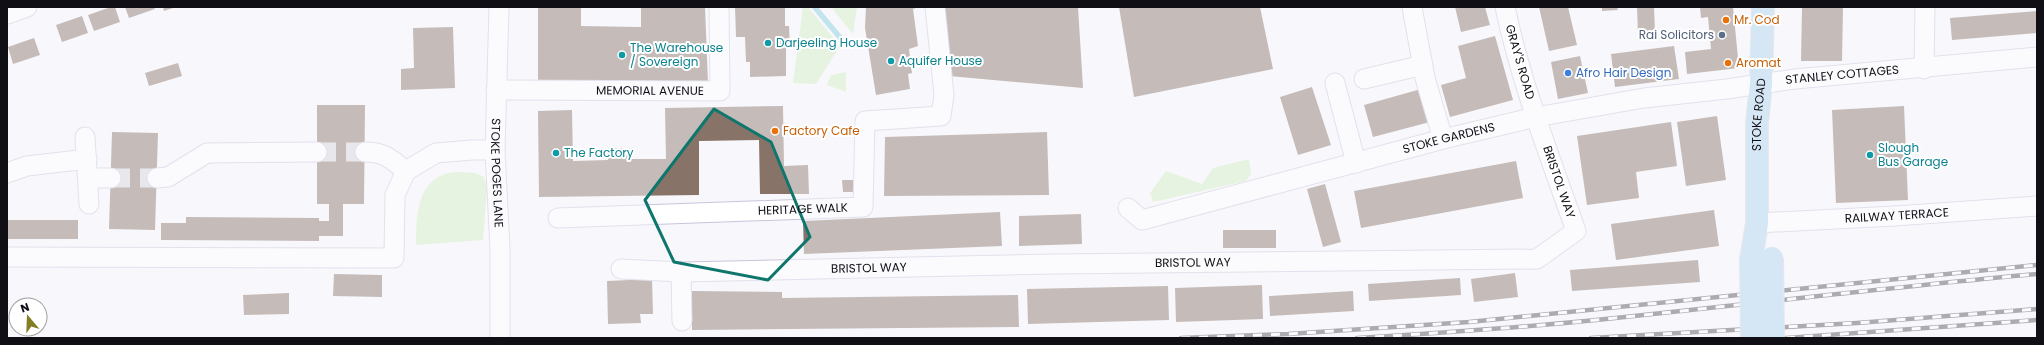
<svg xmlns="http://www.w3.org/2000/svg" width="2044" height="345" font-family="Poppins,sans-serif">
	<rect width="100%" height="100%" fill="#f8f7fc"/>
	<path fill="#d3eec0" d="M803 7H808L840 46 816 84 793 83Z
		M831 7H857L853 34Z
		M846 72V92L827 85 831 75Z
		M1249 159 1251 174 1246 181 1153 202 1150 193 1166 171 1202 184 1213 168Z
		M463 172 475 173 484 177 487 188 483 240 416 245C416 221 416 183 445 174 450 172 457 172 463 172Z"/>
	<path fill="#81ccd9" d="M811 7H818L844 38 841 43Z"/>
	<path fill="#887368" d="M111 7H115L120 22 94 31 88 15Z
		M125 7H154L155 9 129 18Z
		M163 7H176L164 11Z
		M538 7H581V26L641 27V7H705L708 83 538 87Z
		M735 7H785V26H789L790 49H786V76L750 77V62H746L745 37H736Z
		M866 7H919L913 9 918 46 909 49 912 73 908 74 910 89 876 95 865 28Z
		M944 7H1078L1083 88 949 76Z
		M1119 7H1260L1273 69 1134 97Z
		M1455 7H1485L1490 25 1461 32Z
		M1539 7H1568L1577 45 1549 51Z
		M1602 7H1617L1618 10 1602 11Z
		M1637 7H1654L1655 33 1638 34Z
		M1700 7H1733L1739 68 1687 74 1685 52 1711 49 1708 17 1701 18Z
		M1802 7H1843L1842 61H1801Z
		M2037 11V33L1952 40 1950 18Z
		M82 16 88 33 62 42 56 25Z
		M453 27 455 88 401 90V69L414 68 413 28Z
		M1495 36 1513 100 1450 117 1441 85 1466 78 1458 46Z
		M34 38 40 55 13 64 8 47Z
		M1674 46 1679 79 1615 87 1611 54Z
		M1580 56 1588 93 1558 99 1551 62Z
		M178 63 182 76 149 86 145 73Z
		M1312 87 1331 145 1298 155 1280 97Z
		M1421 89 1430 122 1373 137 1364 105Z
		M317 105H365L364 204H343V236H319V241L161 240V223H186V217L319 218V221H329V204H317Z
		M783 106 784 166 808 165 809 194H760L759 140 699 141V195L539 197 538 111 572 110 573 161 608 160V148H630V159H666L665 108Z
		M1904 106 1908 200 1836 203 1832 110Z
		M1717 116 1726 180 1686 186 1677 122Z
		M1671 122 1677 166 1636 172 1639 198 1587 205 1577 136Z
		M112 132 158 133 155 230 109 229Z
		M1047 132 1049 195 884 196 885 137Z
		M1516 161 1523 198 1361 228 1354 191Z
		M842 180H853V192H843Z
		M1325 184 1341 242 1323 247 1307 189Z
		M1714 210 1719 246 1616 260 1611 224Z
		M1000 212 1002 246 804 254 803 221Z
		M1081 214 1082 244 1019 246V216Z
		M7 220H78V239H7Z
		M1223 230H1276V248H1223Z
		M1698 260 1700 282 1572 291 1570 270Z
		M1515 273 1518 297 1474 302 1471 279Z
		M334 274 382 275V297L333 296Z
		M1460 278 1461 295 1369 301 1368 284Z
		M652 279 653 314H640L641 323 608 324 607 281Z
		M1262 285 1263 319 1176 322 1175 288Z
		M1168 286 1169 320 1028 324 1027 289Z
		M692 291 782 292V298L1018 295 1019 327 692 330Z
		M1353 291 1354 311 1270 316 1269 296Z
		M289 293V314L244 315 243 295Z"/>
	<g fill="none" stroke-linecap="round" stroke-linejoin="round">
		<path stroke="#d5d4da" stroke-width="19" stroke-dasharray="19 10" stroke-linecap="butt" d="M317 152H365
			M111 178H157"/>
		<defs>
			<g id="minor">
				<path id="s1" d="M499 7 495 150 500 249V338"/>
				<path d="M1412 7 1425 78 1443 139"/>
				<path d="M7 14 27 7"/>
				<path d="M1924 69 1925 7"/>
				<path d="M1364 79 1423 65"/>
				<path d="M1335 83 1356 163"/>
				<path id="s2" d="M496 90 720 91 719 7"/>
				<path d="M85 137 89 204"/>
				<path d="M365 152C385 152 391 159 406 171"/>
				<path d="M7 173 27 166 87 159"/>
				<path d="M88 178H111"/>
				<path d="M157 178 168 177 207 153 317 152"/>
				<path id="s3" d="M1128 208 1142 220 1443 139 1536 117 1644 98 1727 89 1795 79 2037 57"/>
				<path id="s4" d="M558 218 863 207 865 121 941 116 944 95 935 7"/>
				<path id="s5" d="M1757 223 1895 216 2037 206"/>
				<path d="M7 257 394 258 395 195 406 171 436 153 472 150H495"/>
				<path id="s6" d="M621 269 681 272 1056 264 1537 259 1576 231C1550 157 1521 83 1505 7"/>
				<path d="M681 272 682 321"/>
			</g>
			<g id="major">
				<path id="s7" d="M1751 260 1757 223V123L1761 84 1763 7"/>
			</g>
		</defs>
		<use href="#minor" stroke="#c8c5db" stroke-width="21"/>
		<use href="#major" stroke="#d4d4d5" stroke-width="24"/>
		<use href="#minor" stroke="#fff" stroke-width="19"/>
		<use href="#major" stroke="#aad3ec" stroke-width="22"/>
		<defs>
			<path id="rail" d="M1181 338 1288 334 1469 322 2037 265
				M1357 338C1437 333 1517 328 1596 320 1743 305 1890 287 2037 274
				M1591 338 1857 323 2037 309
				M1786 338 2037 320"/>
		</defs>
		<use href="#rail" stroke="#515056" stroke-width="4.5"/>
		<use href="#rail" stroke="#fff" stroke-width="3" stroke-dasharray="9" stroke-linecap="butt"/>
		<defs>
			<path id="major-bridge" d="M1772 258 1773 338
				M1751 260 1752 338"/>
		</defs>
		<use href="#major-bridge" stroke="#d4d4d5" stroke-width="24" stroke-linecap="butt"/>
		<use href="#major-bridge" stroke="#aad3ec" stroke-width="22"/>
	</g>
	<path d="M0 0H2044V345H0ZM714 109 771 142 810 237 768 280 674 262 645 200Z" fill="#f8f7fc" fill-opacity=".55" fill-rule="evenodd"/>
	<path fill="none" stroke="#0f766e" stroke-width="3" stroke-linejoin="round" d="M714 109 771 142 810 237 768 280 674 262 645 200Z"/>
	<g fill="#e8710a" stroke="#fff" stroke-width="1.5">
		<circle cx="1726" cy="20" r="4"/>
		<circle cx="1728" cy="63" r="4"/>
		<circle cx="775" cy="131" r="4"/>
	</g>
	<circle fill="#5c6f8a" stroke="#fff" stroke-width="1.5" cx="1722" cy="35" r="4"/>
	<g fill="#0f9aa8" stroke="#fff" stroke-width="1.5">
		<circle cx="768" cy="43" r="4"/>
		<circle cx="622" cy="55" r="4"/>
		<circle cx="891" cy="61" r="4"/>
		<circle cx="556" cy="153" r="4"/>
		<circle cx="1870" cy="155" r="4"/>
	</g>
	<circle fill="#3f7fe0" stroke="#fff" stroke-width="1.5" cx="1568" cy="73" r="4"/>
	<g text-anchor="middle" stroke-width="4" stroke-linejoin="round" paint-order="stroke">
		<g font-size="12" fill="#c56008" stroke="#fff" text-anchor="start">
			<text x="1734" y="24">Mr. Cod</text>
			<text x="1736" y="67">Aromat</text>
			<text x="783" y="135">Factory Cafe</text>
		</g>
		<g font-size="12" fill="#4e5e75" stroke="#fff" text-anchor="end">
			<text x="1714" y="39">Rai Solicitors</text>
		</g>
		<g font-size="12" fill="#0d838f" stroke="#fff" text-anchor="start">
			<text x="776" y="47">Darjeeling House</text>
			<text x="630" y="52">The Warehouse<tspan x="630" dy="14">/ Sovereign</tspan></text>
			<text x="899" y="65">Aquifer House</text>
			<text x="1878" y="152">Slough<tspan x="1878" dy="14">Bus Garage</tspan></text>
			<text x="564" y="157">The Factory</text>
		</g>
		<g font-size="12" fill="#100f16" stroke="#fff">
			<text transform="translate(1520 62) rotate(74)" y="4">GRAY'S ROAD</text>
			<text dy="4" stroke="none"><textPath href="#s3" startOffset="735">STANLEY COTTAGES</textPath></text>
			<text dy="4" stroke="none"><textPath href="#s2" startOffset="154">MEMORIAL AVENUE</textPath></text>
			<text dy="4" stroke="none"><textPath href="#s7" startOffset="146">STOKE ROAD</textPath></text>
			<text dy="4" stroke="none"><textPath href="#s3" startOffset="336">STOKE GARDENS</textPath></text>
			<text dy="4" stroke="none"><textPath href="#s1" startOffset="166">STOKE POGES LANE</textPath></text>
			<text transform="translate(1559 182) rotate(71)" y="4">BRISTOL WAY</text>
			<text dy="4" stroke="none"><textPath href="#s4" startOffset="245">HERITAGE WALK</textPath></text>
			<text dy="4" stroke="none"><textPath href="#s5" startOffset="140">RAILWAY TERRACE</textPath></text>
			<text dy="4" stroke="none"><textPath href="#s6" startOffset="572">BRISTOL WAY</textPath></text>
			<text dy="4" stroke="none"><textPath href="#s6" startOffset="248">BRISTOL WAY</textPath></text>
		</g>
		<g font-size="12" fill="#366cbe" stroke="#fff" text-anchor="start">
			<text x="1576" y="77">Afro Hair Design</text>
		</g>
	</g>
	<rect width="2044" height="345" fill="none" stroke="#100f16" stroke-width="16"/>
	<g transform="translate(28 317) rotate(341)"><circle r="19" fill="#ffffff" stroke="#9f9fa2"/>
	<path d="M0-3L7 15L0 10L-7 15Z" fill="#857d24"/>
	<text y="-6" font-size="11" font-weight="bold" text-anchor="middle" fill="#100f16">N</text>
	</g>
</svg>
